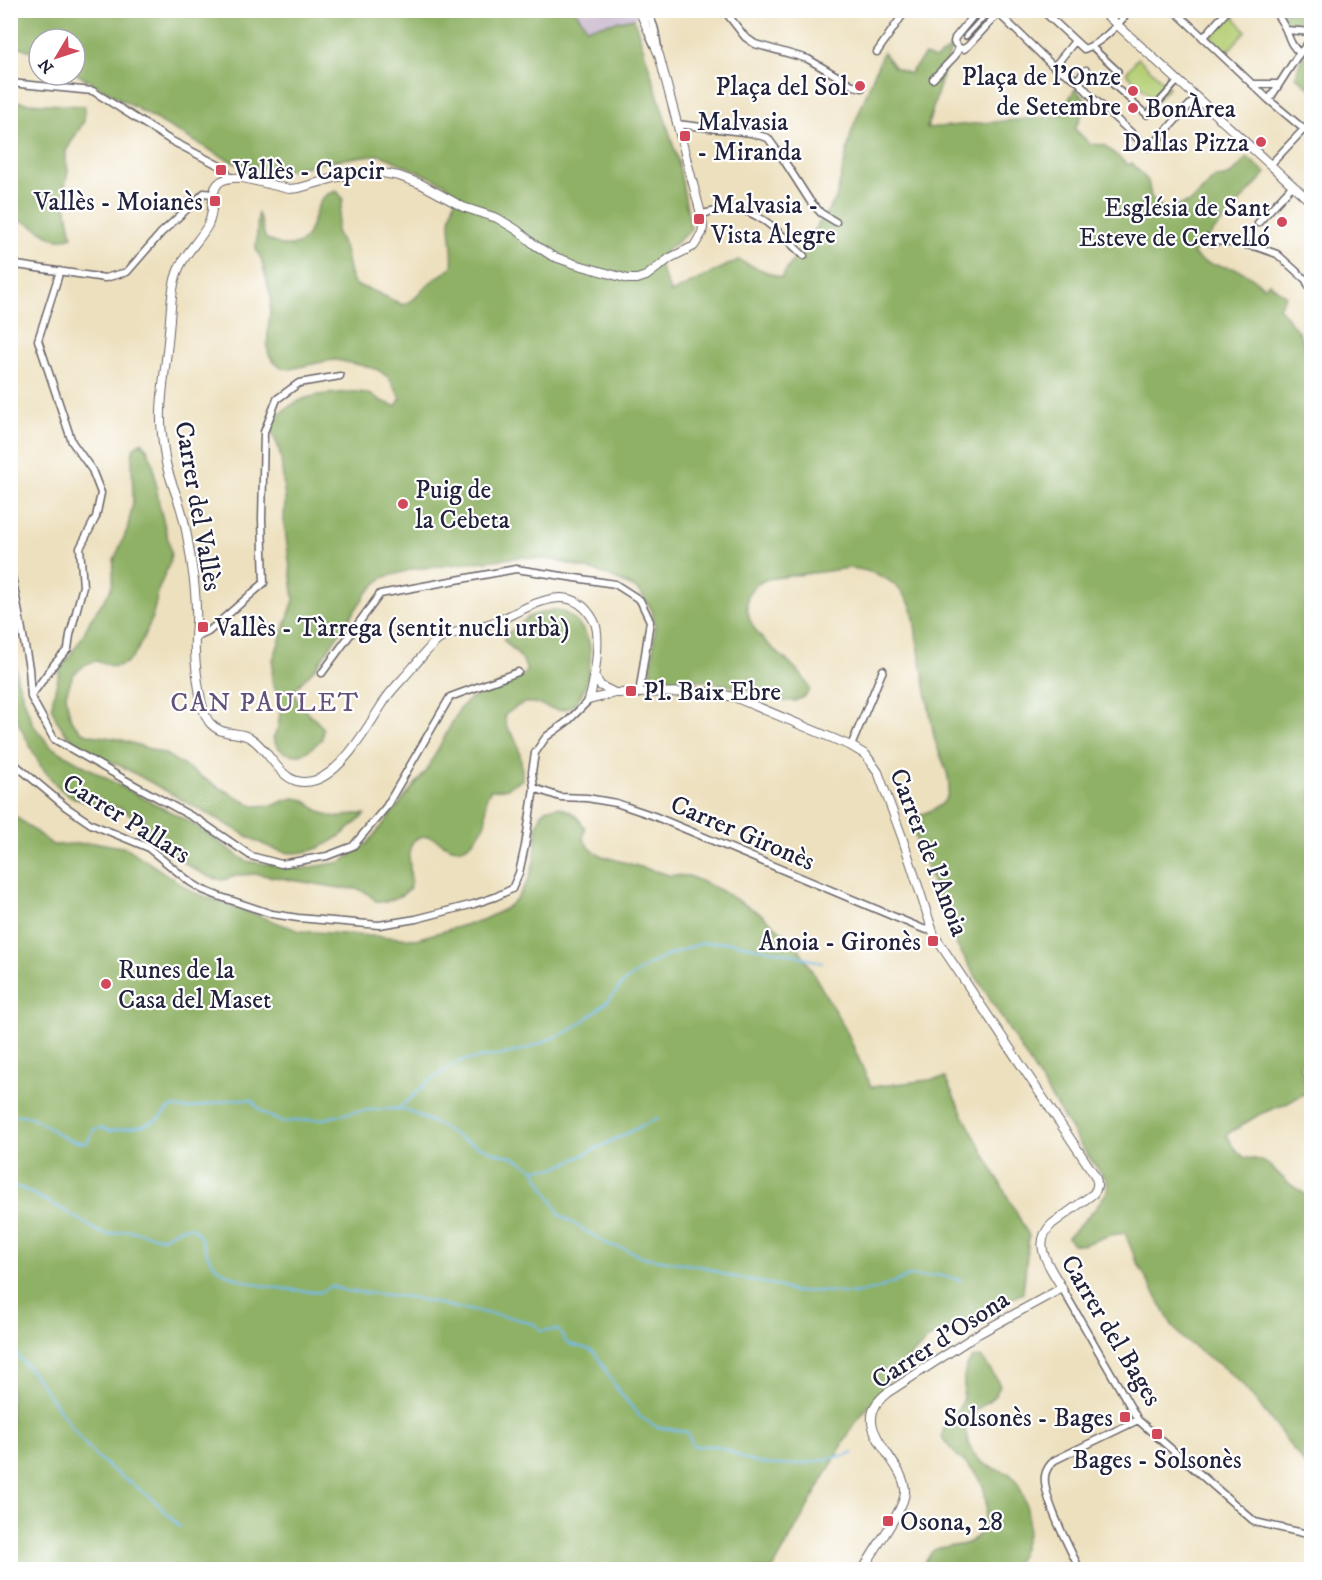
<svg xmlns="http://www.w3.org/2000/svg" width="1322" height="1580" font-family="'IM FELL DW Pica',serif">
	<rect width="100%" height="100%" fill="#fff"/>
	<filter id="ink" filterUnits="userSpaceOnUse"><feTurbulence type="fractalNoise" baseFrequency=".0167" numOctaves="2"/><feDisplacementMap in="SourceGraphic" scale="12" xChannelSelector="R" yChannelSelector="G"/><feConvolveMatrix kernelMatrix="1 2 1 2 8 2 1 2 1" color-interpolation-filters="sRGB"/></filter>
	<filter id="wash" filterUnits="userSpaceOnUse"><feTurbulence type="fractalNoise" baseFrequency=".008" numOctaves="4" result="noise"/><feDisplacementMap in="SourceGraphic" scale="24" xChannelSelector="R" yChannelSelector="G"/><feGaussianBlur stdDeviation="1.35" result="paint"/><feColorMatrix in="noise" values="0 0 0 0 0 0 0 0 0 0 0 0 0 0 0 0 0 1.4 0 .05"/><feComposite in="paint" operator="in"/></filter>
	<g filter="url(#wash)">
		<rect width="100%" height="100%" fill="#ede0be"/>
		<path fill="#cdbed2" d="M575 11H641L634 18 587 28Z"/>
		<path fill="#b4ce73" stroke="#6b7857" stroke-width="1.5" d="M1231 14 1246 31 1226 53 1211 38Z
			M1138 58 1169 87 1156 101 1126 73Z"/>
		<path fill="#8fb165" stroke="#586a50" stroke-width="1.5" d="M11 10H575L587 28 634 18 678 161 691 230 657 259 671 293 738 260 781 278 836 199 852 130 883 52 894 67 909 74 925 55 935 59 951 48 927 128 1059 116 1075 89 1092 105 1082 114 1075 129 1090 144 1104 145 1128 165 1132 163 1148 181 1151 197 1165 211 1192 201 1215 177C1231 181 1238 167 1247 157L1266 173 1193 254C1210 270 1223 263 1241 271 1250 275 1257 281 1264 287L1269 283 1286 296 1279 307 1299 333 1311 357 1312 1057 1300 1064 1309 1091 1286 1104 1260 1114 1227 1134 1233 1147 1245 1158C1266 1158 1272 1168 1286 1181 1294 1187 1303 1193 1311 1197V1473L1269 1417 1240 1382 1220 1365 1184 1340 1172 1325 1135 1258 1125 1233 1111 1235 1082 1245 1073 1244 1068 1237 1095 1209 1101 1200 1108 1191 1107 1181 1083 1149 957 946 909 821C922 811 944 811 948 793 953 774 937 754 934 736 928 704 923 672 917 640 915 629 915 614 910 604 896 580 877 571 850 568L767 579C754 585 746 591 747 606 749 645 799 658 810 690L804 697 795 701H784L758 691 704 681 650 680 655 629 652 610 643 596 635 588 602 573 554 560 521 557 413 569 382 578 366 594 317 666 297 687 295 696C301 709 314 717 323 728L322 739C317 743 312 749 306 752 291 759 278 752 273 738L278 727 281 706 272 681 273 660 294 600 284 521 285 500 281 458 278 446 271 431V422C291 401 309 394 338 393 347 392 357 391 366 393 377 397 384 404 396 406L401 398 389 378 378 370 365 366 336 360 326 361 291 369 281 368 274 362 269 355 267 347 271 297 261 258 256 250 258 214C263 222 262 231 266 239 272 241 279 245 285 246 318 249 308 206 328 194 330 193 335 192 337 191L343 199 336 231 345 250 351 278 356 285 376 292 403 305C419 299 420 290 432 281 439 275 446 273 452 267 454 252 450 238 450 223 450 213 455 204 456 194L444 183 381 155 364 156 320 163 290 170 246 167 237 164 215 153 75 73V39H39V54L11 44Z
			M1276 11H1311V24L1287 28Z
			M1311 42V89L1296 76 1300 61Z
			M11 100 26 103 85 106 84 121 66 151V161L68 170 64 193 66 206 72 236C69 237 66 238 63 239 46 242 33 217 11 221Z
			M142 442 147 449 153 463 159 504 169 543 171 552 170 562 159 588 152 619 138 649 132 658 126 663 115 667 96 661 86 664 73 675 66 694 67 703 71 720 82 732 91 735 119 739 165 754 213 784 253 806 275 805 285 800 295 798 304 800 319 811 329 816 341 817 354 814H365C347 833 322 853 294 853 272 853 239 831 219 820 186 802 154 784 121 766L101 759 66 734 56 719 52 709 53 698 60 670 81 639 92 617 109 593 113 582V571L114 560 127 530 133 503 132 456 134 447Z
			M553 610C566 610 576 620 583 630 592 642 591 656 589 670 587 686 577 712 557 710 546 708 536 701 525 703 517 705 512 710 505 715 503 728 515 734 518 746 521 757 522 768 522 780L505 789 491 790C483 799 487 806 486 817 485 830 468 853 452 848 437 843 433 830 414 840L411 845 409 855 411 882 409 889 402 895 386 902 376 901 367 893 358 889 340 888 256 874 239 875 223 880 209 877 196 870 183 862 138 821 121 808 112 806H98L76 799 65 793 58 787 40 765 11 709 10 614 14 637 17 679 33 725 51 747 120 786 188 821 246 861 301 869 341 862 367 844 426 771 460 708 470 699 503 682 519 678 526 672C527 659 511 649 503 639L507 634 530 616Z
			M559 807C572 811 579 817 585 829L583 838C587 847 593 851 602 856L669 875 689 876 718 889 761 914 797 945 847 1032 871 1087 945 1078 964 1117 1029 1236 1023 1293 926 1340 924 1343 897 1370 853 1426 773 1569H11V813L53 845 99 843 127 848 193 892 300 931 416 939 482 920 503 910 511 904 518 897 529 879 535 858 537 826 542 813 549 808Z
			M981 1357 992 1372 1000 1385C998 1388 998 1391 996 1394 988 1404 972 1409 966 1422 964 1428 966 1435 968 1440 971 1454 981 1464 995 1469 1001 1471 1007 1471 1012 1476 1018 1481 1020 1488 1023 1495 1033 1523 1028 1540 1015 1565L1014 1569H922C925 1562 927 1555 934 1550 945 1544 959 1548 970 1542 986 1532 989 1502 983 1486 975 1466 952 1456 942 1437 943 1433 943 1430 944 1427 948 1418 958 1413 961 1404 968 1385 958 1377 972 1358Z"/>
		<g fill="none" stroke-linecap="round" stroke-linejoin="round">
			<path stroke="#74bbeb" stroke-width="2" d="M398 1108 403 1105 427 1083 459 1061 506 1054 529 1048 571 1030 590 1016 609 1000 624 982 647 966 664 957 685 949 703 943 728 942 796 955 822 963
				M10 1116C32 1110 46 1128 63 1137 71 1141 78 1142 87 1143L94 1129 101 1128 110 1131 142 1126 159 1119 168 1109 173 1107 186 1109 235 1099 251 1100 262 1112 281 1122 323 1119 349 1113 376 1109H395L409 1111 440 1126 463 1140 493 1152 513 1157 534 1169 554 1168 565 1164 658 1118
				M534 1169 560 1215 607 1244 627 1250 643 1257 704 1267 725 1275 774 1285 794 1292 821 1291 854 1294 877 1289 909 1276 925 1277 937 1275 961 1280
				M10 1190 16 1187 21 1188 62 1209 99 1232 108 1235 128 1230 162 1238 181 1228 191 1227C204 1235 203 1252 213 1263 233 1286 285 1289 315 1292H321L331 1286 346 1291 409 1297 457 1308 514 1318 536 1325 541 1331 558 1330 560 1332 565 1341 569 1344 588 1349 595 1353 617 1389 640 1417 657 1427 687 1432 693 1446C702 1447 710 1444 720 1447 734 1451 743 1461 758 1463 790 1469 823 1460 854 1453
				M10 1346 38 1380 82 1441 95 1455 113 1471 152 1498 180 1527"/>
		</g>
	</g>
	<g filter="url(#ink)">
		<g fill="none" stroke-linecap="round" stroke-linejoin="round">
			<defs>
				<path id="pedestrian" d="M966 36 989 11
					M1091 46 1118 71 1109 81 1147 115 1178 81"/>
				<path id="minor" d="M643 10C656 23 655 31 658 48
					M724 10 745 37 755 44 808 59 854 86 862 88
					M978 10 955 38 954 42 959 48 964 49 968 46 993 19 998 11
					M995 10 1054 67 1077 80 1093 98 1147 147H1151L1196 98
					M1042 10 1084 49C1102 43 1118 25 1130 10
					M1174 10 1269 100 1312 136
					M1274 10C1278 16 1282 22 1285 28 1290 39 1290 45 1300 53
					M845 11V10
					M1286 30 1312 32
					M1203 38 1228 10
					M877 52 906 10
					M1054 67 1075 41
					M933 79 955 56 959 48
					M1077 80 1086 70
					M10 83 93 91 170 140 220 166 226 172 230 179
					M1252 84H1279
					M1269 100 1296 58 1312 38
					M677 124 751 133 768 138 783 159 810 201 821 213 836 222
					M1270 165 1304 129
					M701 214C712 212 723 209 734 209 762 211 784 238 804 256
					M1258 223 1293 185
					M1207 238 1212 243 1218 241 1239 244 1257 247 1277 254 1306 280 1312 293
					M10 264 105 278 127 272 161 233 198 199 204 193 213 194
					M10 565 29 668 31 697 54 739 127 781 200 821 251 856 281 864 327 856 353 846 386 807 450 697 518 672
					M195 638 208 632 264 583 262 519 264 432 277 399 299 383 340 376
					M322 673 380 594 516 569 615 584 640 600 650 621 639 694
					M31 696 55 663 68 649 70 635 83 586 80 548 96 517 101 493 92 470 72 442 38 340 60 271
					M851 746 883 670
					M10 757 17 766 66 807 91 824 147 847 190 882 203 890 218 896 272 914 298 918 379 925 416 919 474 904 495 897 512 889 519 873 525 846 534 788 532 772 535 753 546 737 568 721 589 700
					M534 788 560 797 587 798 616 803 654 816 921 928 927 930 931 929
					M1062 1288 1138 1420 1255 1522 1312 1535
					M1080 1570C1070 1549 1042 1496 1045 1476 1046 1469 1050 1464 1055 1460L1138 1420"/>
				<path id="tertiary" d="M1101 10 1312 203
					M594 676 601 686 615 693
					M589 700C594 684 602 635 594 621 569 574 524 612 492 623 477 628 448 632 437 641 428 648 421 658 413 667 405 677 395 686 387 697 371 721 345 770 316 780 282 791 274 754 252 739 239 730 222 737 210 723 199 711 194 656 195 639 195 629 197 620 196 610 196 600 195 591 194 581 191 559 188 535 182 513 177 494 168 477 165 458 163 442 160 427 161 411 162 385 167 357 169 331 171 312 171 285 179 268 186 252 200 240 208 225 219 203 201 175 243 178L289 189 299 188 338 177 365 172H377L399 176 421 184 463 207 497 218 517 230 535 245 552 256 575 264 628 279H637L646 276 670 258 694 246 702 233 703 227 701 214 659 55 639 10
					M589 700 615 693 709 692 734 697 851 746 866 755 878 772 902 837 934 935 1094 1174C1098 1181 1099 1187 1093 1194L1052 1224C1030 1245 1051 1268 1062 1288L978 1334 887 1393C844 1426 906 1460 905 1492 904 1511 872 1551 863 1570"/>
			</defs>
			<use href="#pedestrian" stroke="#696469" stroke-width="8"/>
			<use href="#minor" stroke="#696469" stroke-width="9"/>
			<use href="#tertiary" stroke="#696469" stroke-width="10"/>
			<use href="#pedestrian" stroke="#fff" stroke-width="4.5"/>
			<use href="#minor" stroke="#fff" stroke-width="6"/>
			<use href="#tertiary" stroke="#fff" stroke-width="8"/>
		</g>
	</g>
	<g fill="#d1495b" stroke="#fff" stroke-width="2">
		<circle cx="860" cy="86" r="6"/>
		<circle cx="1133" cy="91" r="6"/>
		<circle cx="1133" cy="108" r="6"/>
		<rect x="679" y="130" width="12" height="12" rx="3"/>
		<circle cx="1261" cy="142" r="6"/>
		<rect x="215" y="164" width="12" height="12" rx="3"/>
		<rect x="209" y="195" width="12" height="12" rx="3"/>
		<rect x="693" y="213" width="12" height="12" rx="3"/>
		<circle cx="1282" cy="222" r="6"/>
		<circle cx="403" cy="504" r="6"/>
		<rect x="197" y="621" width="12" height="12" rx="3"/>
		<rect x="625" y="685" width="12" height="12" rx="3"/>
		<rect x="927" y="935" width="12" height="12" rx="3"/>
		<circle cx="106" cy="984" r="6"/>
		<rect x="1119" y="1411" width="12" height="12" rx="3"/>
		<rect x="1151" y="1428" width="12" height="12" rx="3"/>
		<rect x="882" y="1515" width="12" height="12" rx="3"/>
	</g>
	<g text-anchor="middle" stroke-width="4.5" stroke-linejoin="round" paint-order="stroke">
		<g font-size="26" fill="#22223b" stroke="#fff" text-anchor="start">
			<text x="1121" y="85" text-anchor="end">Plaça de l'Onze<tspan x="1121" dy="30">de Setembre</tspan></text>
			<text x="848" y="95" text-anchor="end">Plaça del Sol</text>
			<text x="1145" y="117">BonÀrea</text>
			<text x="697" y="130">Malvasia<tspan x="697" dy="30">- Miranda</tspan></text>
			<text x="1249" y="151" text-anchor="end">Dallas Pizza</text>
			<text x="233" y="179">Vallès - Capcir</text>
			<text x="203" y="210" text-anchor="end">Vallès - Moianès</text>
			<text x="711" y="213">Malvasia -<tspan x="711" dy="30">Vista Alegre</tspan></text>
			<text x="1270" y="216" text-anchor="end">Església de Sant<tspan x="1270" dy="30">Esteve de Cervelló</tspan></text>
			<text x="415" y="498">Puig de<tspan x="415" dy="30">la Cebeta</tspan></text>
			<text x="215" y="636">Vallès - Tàrrega (sentit nucli urbà)</text>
			<text x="643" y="700">Pl. Baix Ebre</text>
			<text x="921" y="950" text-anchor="end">Anoia - Gironès</text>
			<text x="118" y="978">Runes de la<tspan x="118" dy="30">Casa del Maset</tspan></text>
			<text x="1113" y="1426" text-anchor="end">Solsonès - Bages</text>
			<text x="1157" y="1468" text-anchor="middle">Bages - Solsonès</text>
			<text x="900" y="1530">Osona, 28</text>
		</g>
		<g font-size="26" fill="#22223b" stroke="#fff">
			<text transform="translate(199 506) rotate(80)" y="9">Carrer del Vallès</text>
			<text transform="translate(127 818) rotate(32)" y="9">Carrer Pallars</text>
			<text transform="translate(743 832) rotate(23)" y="9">Carrer Gironès</text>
			<text transform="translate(930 852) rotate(69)" y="9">Carrer de l'Anoia</text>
			<text transform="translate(1112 1330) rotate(59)" y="9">Carrer del Bages</text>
			<text transform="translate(940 1339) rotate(-33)" y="9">Carrer d'Osona</text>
		</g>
		<g font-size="27" letter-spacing="1.5" fill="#63537a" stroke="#fff">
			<text x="265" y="711">CAN PAULET</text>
		</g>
	</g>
	<rect width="1322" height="1580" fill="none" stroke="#fff" stroke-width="36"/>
	<g transform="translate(57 57) rotate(231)"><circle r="28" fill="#ffffff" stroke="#a7a7b1" stroke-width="1.5"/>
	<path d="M0-4.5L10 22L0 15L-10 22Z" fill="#d1495b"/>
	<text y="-9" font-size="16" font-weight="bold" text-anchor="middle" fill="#22223b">N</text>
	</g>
</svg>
